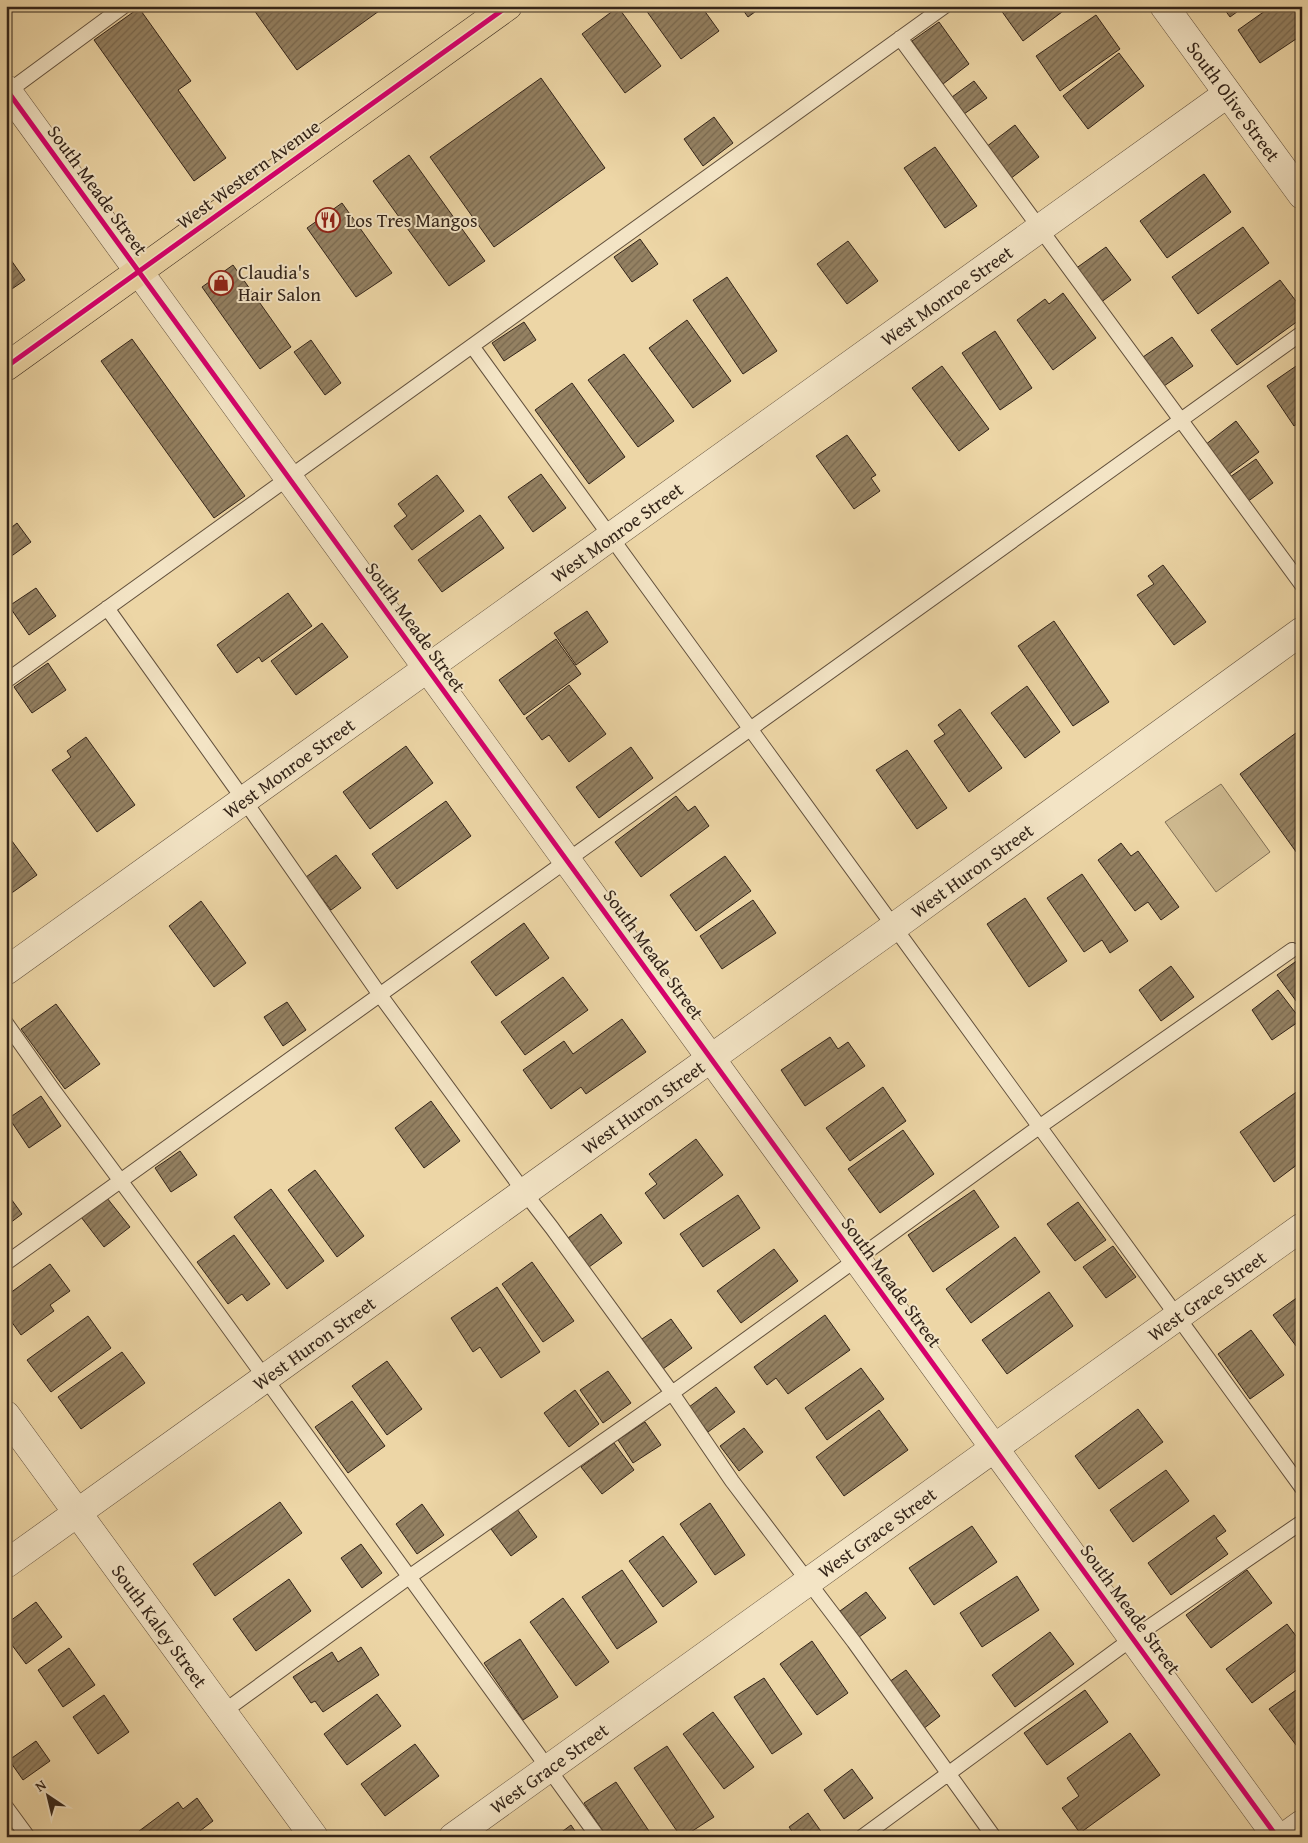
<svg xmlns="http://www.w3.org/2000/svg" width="1308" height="1843" font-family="'Gentium Book Plus',serif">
	<defs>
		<pattern id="building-hatch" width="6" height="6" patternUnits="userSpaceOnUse" patternTransform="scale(1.25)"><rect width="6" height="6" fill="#948162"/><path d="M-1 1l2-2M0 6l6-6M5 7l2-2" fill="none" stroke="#796950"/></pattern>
	</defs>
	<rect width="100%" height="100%" fill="#edd6a6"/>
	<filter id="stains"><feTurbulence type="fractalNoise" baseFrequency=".004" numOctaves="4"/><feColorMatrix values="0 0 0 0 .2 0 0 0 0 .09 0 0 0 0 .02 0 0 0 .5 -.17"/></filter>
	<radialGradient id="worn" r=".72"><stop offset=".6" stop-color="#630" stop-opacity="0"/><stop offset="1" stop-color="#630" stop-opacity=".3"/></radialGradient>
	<path fill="#cdb88e" stroke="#806e54" d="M1221 784 1270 852 1216 892 1165 822Z"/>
	<path fill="url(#building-hatch)" stroke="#332419" d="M251 6H386L297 70Z
		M643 6H701L719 31 681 59Z
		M740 6H763L748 17Z
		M998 6H1070L1023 41Z
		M1222 6H1245L1230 17Z
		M1272 6H1302V35L1260 63 1238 30Z
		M618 7 661 66 625 93 582 34Z
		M139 8 191 81 178 90 226 158 194 181 94 40Z
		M1096 15 1120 49 1060 91 1036 56Z
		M939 22 969 64 943 84 912 41Z
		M1119 53 1144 86 1088 129 1063 96Z
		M541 78 605 168 494 247 430 157Z
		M974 81 987 98 964 114 952 97Z
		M714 117 733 143 703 166 684 139Z
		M1015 125 1039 157 1010 179 986 147Z
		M935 147 977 206 945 228 904 168Z
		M409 155 485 261 449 286 373 181Z
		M1204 174 1231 212 1167 258 1140 221Z
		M342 203 392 273 356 297 307 228Z
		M1243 227 1269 263 1198 314 1172 277Z
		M640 239 658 264 632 282 614 257Z
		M848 241 878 281 847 304 817 264Z
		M1106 247 1131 280 1100 303 1075 269Z
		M6 253 25 280 6 293Z
		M233 265 291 347 260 369 202 287Z
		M727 277 777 351 743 374 693 300Z
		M1280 280 1302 309V318L1237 365 1211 330Z
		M1063 293 1096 338 1053 370 1017 320 1045 299 1049 304Z
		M687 320 731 381 693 408 649 348Z
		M524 322 536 340 504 361 492 343Z
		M995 331 1032 388 1000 410 962 353Z
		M1172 337 1193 366 1164 386 1143 357Z
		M132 339 245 496 214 518 101 361Z
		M311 340 341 383 325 395 294 352Z
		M624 354 674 421 638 447 588 380Z
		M1302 362V420L1294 426 1267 386Z
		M942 366 989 429 959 451 912 388Z
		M572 383 625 457 589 484 535 410Z
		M1236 421 1259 452 1228 475 1205 445Z
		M847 435 876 475 871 478 880 491 854 509 816 456Z
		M1256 459 1273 483 1247 502 1230 477Z
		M541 474 566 508 533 532 508 497Z
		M437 475 464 511 412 550 394 526 407 516 398 504Z
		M480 515 504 548 442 592 418 560Z
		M17 523 31 542 6 560V530L7 531Z
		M1163 565 1206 622 1174 645 1137 595 1154 584 1148 576Z
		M36 588 56 616 29 635 9 606Z
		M288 593 312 626 262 662 259 657 237 673 217 645Z
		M587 611 608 642 576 665 554 633Z
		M1054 621 1109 702 1073 726 1018 646Z
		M322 623 348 657 296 695 271 661Z
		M556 639 581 674 524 715 499 680Z
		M48 663 66 690 32 713 14 687Z
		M569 685 606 734 569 762 549 735 542 740 526 718Z
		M1027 686 1060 732 1025 758 991 713Z
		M960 709 1002 768 969 792 934 741 945 734 938 725Z
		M1300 730 1302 732V860L1240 774Z
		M86 737 135 805 97 832 52 770 71 757 67 751Z
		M406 746 433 783 370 829 343 792Z
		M631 747 653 778 599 818 576 787Z
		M907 750 947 808 917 829 876 770Z
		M676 796 688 811 695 806 709 826 641 877 615 842Z
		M446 801 471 836 397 889 372 854Z
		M6 833 37 875 6 897Z
		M1121 843 1131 856 1138 851 1179 907 1161 920 1148 902 1135 911 1098 860Z
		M336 855 361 888 331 910 306 877Z
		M725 856 751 891 696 931 670 895Z
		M1082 874 1128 941 1110 953 1102 940 1084 952 1047 898Z
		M1025 898 1067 961 1029 987 987 924Z
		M753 900 776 933 722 969 700 936Z
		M201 901 246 963 214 987 169 926Z
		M524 923 549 958 496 996 471 962Z
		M1302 957V1009L1277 975Z
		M1171 966 1194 997 1161 1021 1139 990Z
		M563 977 588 1010 525 1055 501 1022Z
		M1278 990 1301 1020 1272 1040 1252 1010Z
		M287 1002 306 1030 283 1046 264 1017Z
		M56 1004 100 1064 65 1089 21 1029Z
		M622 1019 646 1052 586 1094 581 1087 551 1109 523 1070 564 1041 573 1054Z
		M830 1037 838 1049 848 1042 865 1066 805 1106 781 1070Z
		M883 1087 906 1121 850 1161 826 1128Z
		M1302 1088V1161L1274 1182 1240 1132Z
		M41 1096 61 1126 29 1148 9 1118Z
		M431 1101 460 1141 424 1168 395 1128Z
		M903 1130 934 1174 880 1213 848 1169Z
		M696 1139 723 1175 664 1219 645 1193 657 1184 649 1174Z
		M180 1151 197 1175 171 1192 155 1168Z
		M315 1170 364 1236 337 1257 288 1190Z
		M271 1189 324 1261 287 1289 234 1217Z
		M974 1190 999 1227 933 1272 908 1235Z
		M6 1192 22 1214 6 1226Z
		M738 1195 760 1228 703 1267 680 1234Z
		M107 1198 130 1227 104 1247 81 1217Z
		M1078 1202 1106 1240 1075 1261 1047 1224Z
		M601 1214 622 1243 589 1267 568 1238Z
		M234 1235 270 1284 247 1301 242 1294 228 1304 197 1262Z
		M1015 1237 1040 1272 971 1323 946 1289Z
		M1113 1246 1136 1277 1106 1298 1083 1267Z
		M774 1249 798 1281 741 1323 717 1291Z
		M532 1262 574 1321 543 1342 502 1284Z
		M50 1264 70 1291 50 1305 54 1311 21 1335 6 1314V1296Z
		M497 1287 540 1352 501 1378 480 1347 473 1352 451 1318Z
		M1049 1292 1073 1326 1007 1374 982 1340Z
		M1302 1294V1354L1273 1315Z
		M825 1315 850 1350 788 1394 776 1378 767 1385 754 1367Z
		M88 1316 111 1348 51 1392 27 1360Z
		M671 1319 692 1348 663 1369 642 1339Z
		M1251 1330 1284 1375 1250 1399 1218 1354Z
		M122 1352 145 1383 81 1429 58 1397Z
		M387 1361 422 1409 387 1435 352 1386Z
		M861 1368 884 1399 827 1440 805 1408Z
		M608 1371 631 1403 603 1423 580 1390Z
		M716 1387 735 1412 708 1432 689 1407Z
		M575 1390 599 1424 569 1447 544 1413Z
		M352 1401 385 1446 348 1473 315 1427Z
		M1138 1409 1163 1442 1099 1489 1075 1456Z
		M879 1410 908 1450 844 1496 816 1457Z
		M645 1422 661 1445 633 1463 618 1440Z
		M744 1428 763 1452 739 1471 720 1446Z
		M614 1443 634 1470 602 1494 581 1467Z
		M1166 1470 1189 1501 1133 1542 1110 1510Z
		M280 1502 302 1533 215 1596 193 1564Z
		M710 1503 745 1555 715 1575 680 1524Z
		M422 1504 444 1535 417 1554 396 1524Z
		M517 1509 537 1537 511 1556 491 1529Z
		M1214 1515 1226 1531 1216 1538 1228 1554 1171 1595 1148 1563Z
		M972 1526 997 1562 934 1605 909 1568Z
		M663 1536 697 1582 663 1607 629 1561Z
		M361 1544 382 1573 362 1588 341 1558Z
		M622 1570 657 1622 617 1649 582 1597Z
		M1247 1570 1272 1603 1211 1648 1186 1615Z
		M1017 1576 1039 1610 982 1647 960 1613Z
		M289 1579 311 1611 256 1651 233 1619Z
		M866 1592 886 1618 859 1637 840 1611Z
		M563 1598 609 1662 576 1686 530 1622Z
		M36 1602 62 1637 26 1664 6 1637V1624Z
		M1287 1624 1302 1644V1666L1252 1703 1226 1669Z
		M1050 1632 1074 1664 1015 1707 992 1675Z
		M520 1639 558 1697 523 1720 484 1663Z
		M812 1641 848 1693 817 1715 780 1664Z
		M361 1647 379 1675 323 1712 315 1701 311 1703 293 1677 332 1652 338 1662Z
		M69 1648 95 1685 63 1707 38 1670Z
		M906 1670 940 1716 923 1729 889 1682Z
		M764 1678 802 1734 772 1754 734 1697Z
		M1302 1686V1748L1299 1749 1269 1709Z
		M1085 1690 1108 1722 1047 1765 1024 1733Z
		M377 1694 401 1726 347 1765 324 1734Z
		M104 1695 129 1732 98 1754 73 1717Z
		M713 1712 754 1767 724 1789 683 1734Z
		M1130 1733 1160 1775 1080 1833 1062 1808 1079 1796 1067 1778Z
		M36 1741 50 1761 23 1780 9 1760Z
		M415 1744 439 1776 385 1816 361 1784Z
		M667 1746 714 1817 683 1837H681L634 1768Z
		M852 1769 873 1798 844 1819 824 1790Z
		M616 1782 653 1837H607L584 1803Z
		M197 1798 213 1821 192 1837H131L178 1802 183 1809Z
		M808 1813 825 1837H796L789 1827Z
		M571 1825 579 1837H555Z"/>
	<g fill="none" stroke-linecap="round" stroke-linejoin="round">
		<defs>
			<path id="service" d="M900 38 1302 585
				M6 93 124 6
				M472 346 1302 1488
				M107 608 244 800 380 995 525 1193 552 1228 672 1393 732 1481 854 1642 994 1837
				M6 681 945 6
				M6 1023 54 1091 194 1280 598 1837
				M6 1263 1302 333
				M223 1712 409 1577 672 1393 1039 1127 1292 950
				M6 1807 28 1837
				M862 1837 1133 1638 1302 1522"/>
			<g id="minor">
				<path d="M6 89 1277 1837"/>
				<path id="s1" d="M6 971 1227 94"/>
				<path id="s2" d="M6 1564 894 927 1302 631"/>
				<path id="s3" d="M453 1837 1302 1227"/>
			</g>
			<g id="tertiary">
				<path id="s4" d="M1164 6 1302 195"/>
				<path id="s5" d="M6 1415 314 1837"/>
				<path d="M1284 1837 1302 1824"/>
			</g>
			<path id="primary" d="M6 367 508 6"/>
		</defs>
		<use href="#service" stroke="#62503c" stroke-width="16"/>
		<use href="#minor" stroke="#62503c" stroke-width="29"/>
		<use href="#tertiary" stroke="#62503c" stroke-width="29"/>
		<use href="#primary" stroke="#332419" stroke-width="29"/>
		<use href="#service" stroke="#f3e4c5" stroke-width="14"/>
		<use href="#minor" stroke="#f3e4c5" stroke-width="28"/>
		<use href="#tertiary" stroke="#f3e4c5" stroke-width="28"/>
		<use href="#primary" stroke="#edd6a6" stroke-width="28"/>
		<defs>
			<path id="cycleway" d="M6 89 1277 1837
				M6 367 508 6"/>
		</defs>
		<use href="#cycleway" stroke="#f3e4c5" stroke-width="8"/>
		<use href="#cycleway" stroke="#d6006c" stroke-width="5"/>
	</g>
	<defs>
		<symbol id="restaurant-ring" viewBox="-11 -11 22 22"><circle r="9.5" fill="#f3e4c5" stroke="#8f2418" stroke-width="1.5"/><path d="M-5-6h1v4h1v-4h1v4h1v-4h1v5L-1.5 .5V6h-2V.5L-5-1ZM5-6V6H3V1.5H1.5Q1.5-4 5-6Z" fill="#8f2418"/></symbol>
		<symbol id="shop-ring" viewBox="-11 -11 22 22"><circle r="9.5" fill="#f3e4c5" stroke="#8f2418" stroke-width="1.5"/><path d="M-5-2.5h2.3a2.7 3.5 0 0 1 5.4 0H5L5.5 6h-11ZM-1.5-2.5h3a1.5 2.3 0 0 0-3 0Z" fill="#8f2418"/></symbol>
	</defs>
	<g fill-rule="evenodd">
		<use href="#restaurant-ring" x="314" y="206" width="28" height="28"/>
		<use href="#shop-ring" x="207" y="269" width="28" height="28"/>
	</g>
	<g text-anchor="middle" stroke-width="4" stroke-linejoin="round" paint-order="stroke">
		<g font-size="19" fill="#332419" stroke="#f3e4c5">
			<text dy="7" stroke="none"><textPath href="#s4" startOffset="118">South Olive Street</textPath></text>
			<text transform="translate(248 174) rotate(-36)" y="7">West Western Avenue</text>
			<text transform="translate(98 190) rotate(54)" y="7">South Meade Street</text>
			<text dy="7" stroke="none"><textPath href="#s1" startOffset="1158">West Monroe Street</textPath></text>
			<text dy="7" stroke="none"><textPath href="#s1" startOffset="752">West Monroe Street</textPath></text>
			<text transform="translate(416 627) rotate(54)" y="7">South Meade Street</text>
			<text dy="7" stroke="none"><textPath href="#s1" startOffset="348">West Monroe Street</textPath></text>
			<text dy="7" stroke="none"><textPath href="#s2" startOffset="1189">West Huron Street</textPath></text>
			<text transform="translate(654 954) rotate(54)" y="7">South Meade Street</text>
			<text dy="7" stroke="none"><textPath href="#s2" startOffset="784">West Huron Street</textPath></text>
			<text transform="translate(892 1282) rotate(54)" y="7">South Meade Street</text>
			<text dy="7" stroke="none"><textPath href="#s3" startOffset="928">West Grace Street</textPath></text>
			<text dy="7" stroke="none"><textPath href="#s2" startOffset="379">West Huron Street</textPath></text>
			<text dy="7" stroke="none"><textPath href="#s3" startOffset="522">West Grace Street</textPath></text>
			<text transform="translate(1131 1609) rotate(54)" y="7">South Meade Street</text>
			<text dy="7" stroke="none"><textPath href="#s5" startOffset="261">South Kaley Street</textPath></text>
			<text dy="7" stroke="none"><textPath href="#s3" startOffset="118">West Grace Street</textPath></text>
		</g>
		<g font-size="19" fill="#332419" stroke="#f3e4c5" text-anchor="start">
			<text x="346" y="227">Los Tres Mangos</text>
			<text x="238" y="279">Claudia's<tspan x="238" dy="22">Hair Salon</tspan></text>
		</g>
	</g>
	<rect width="1308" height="1843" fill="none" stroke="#edd6a6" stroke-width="25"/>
	<rect x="8" y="8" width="1293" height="1828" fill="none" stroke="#332419" stroke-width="2.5"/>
	<rect x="12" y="12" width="1283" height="1818" fill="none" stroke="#332419"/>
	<g transform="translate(48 1796) rotate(325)" stroke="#f3e4c5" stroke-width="4" paint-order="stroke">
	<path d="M0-4L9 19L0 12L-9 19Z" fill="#332419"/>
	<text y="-8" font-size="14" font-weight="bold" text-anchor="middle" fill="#332419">N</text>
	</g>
	<rect width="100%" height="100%" filter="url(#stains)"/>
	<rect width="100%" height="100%" fill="url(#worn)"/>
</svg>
